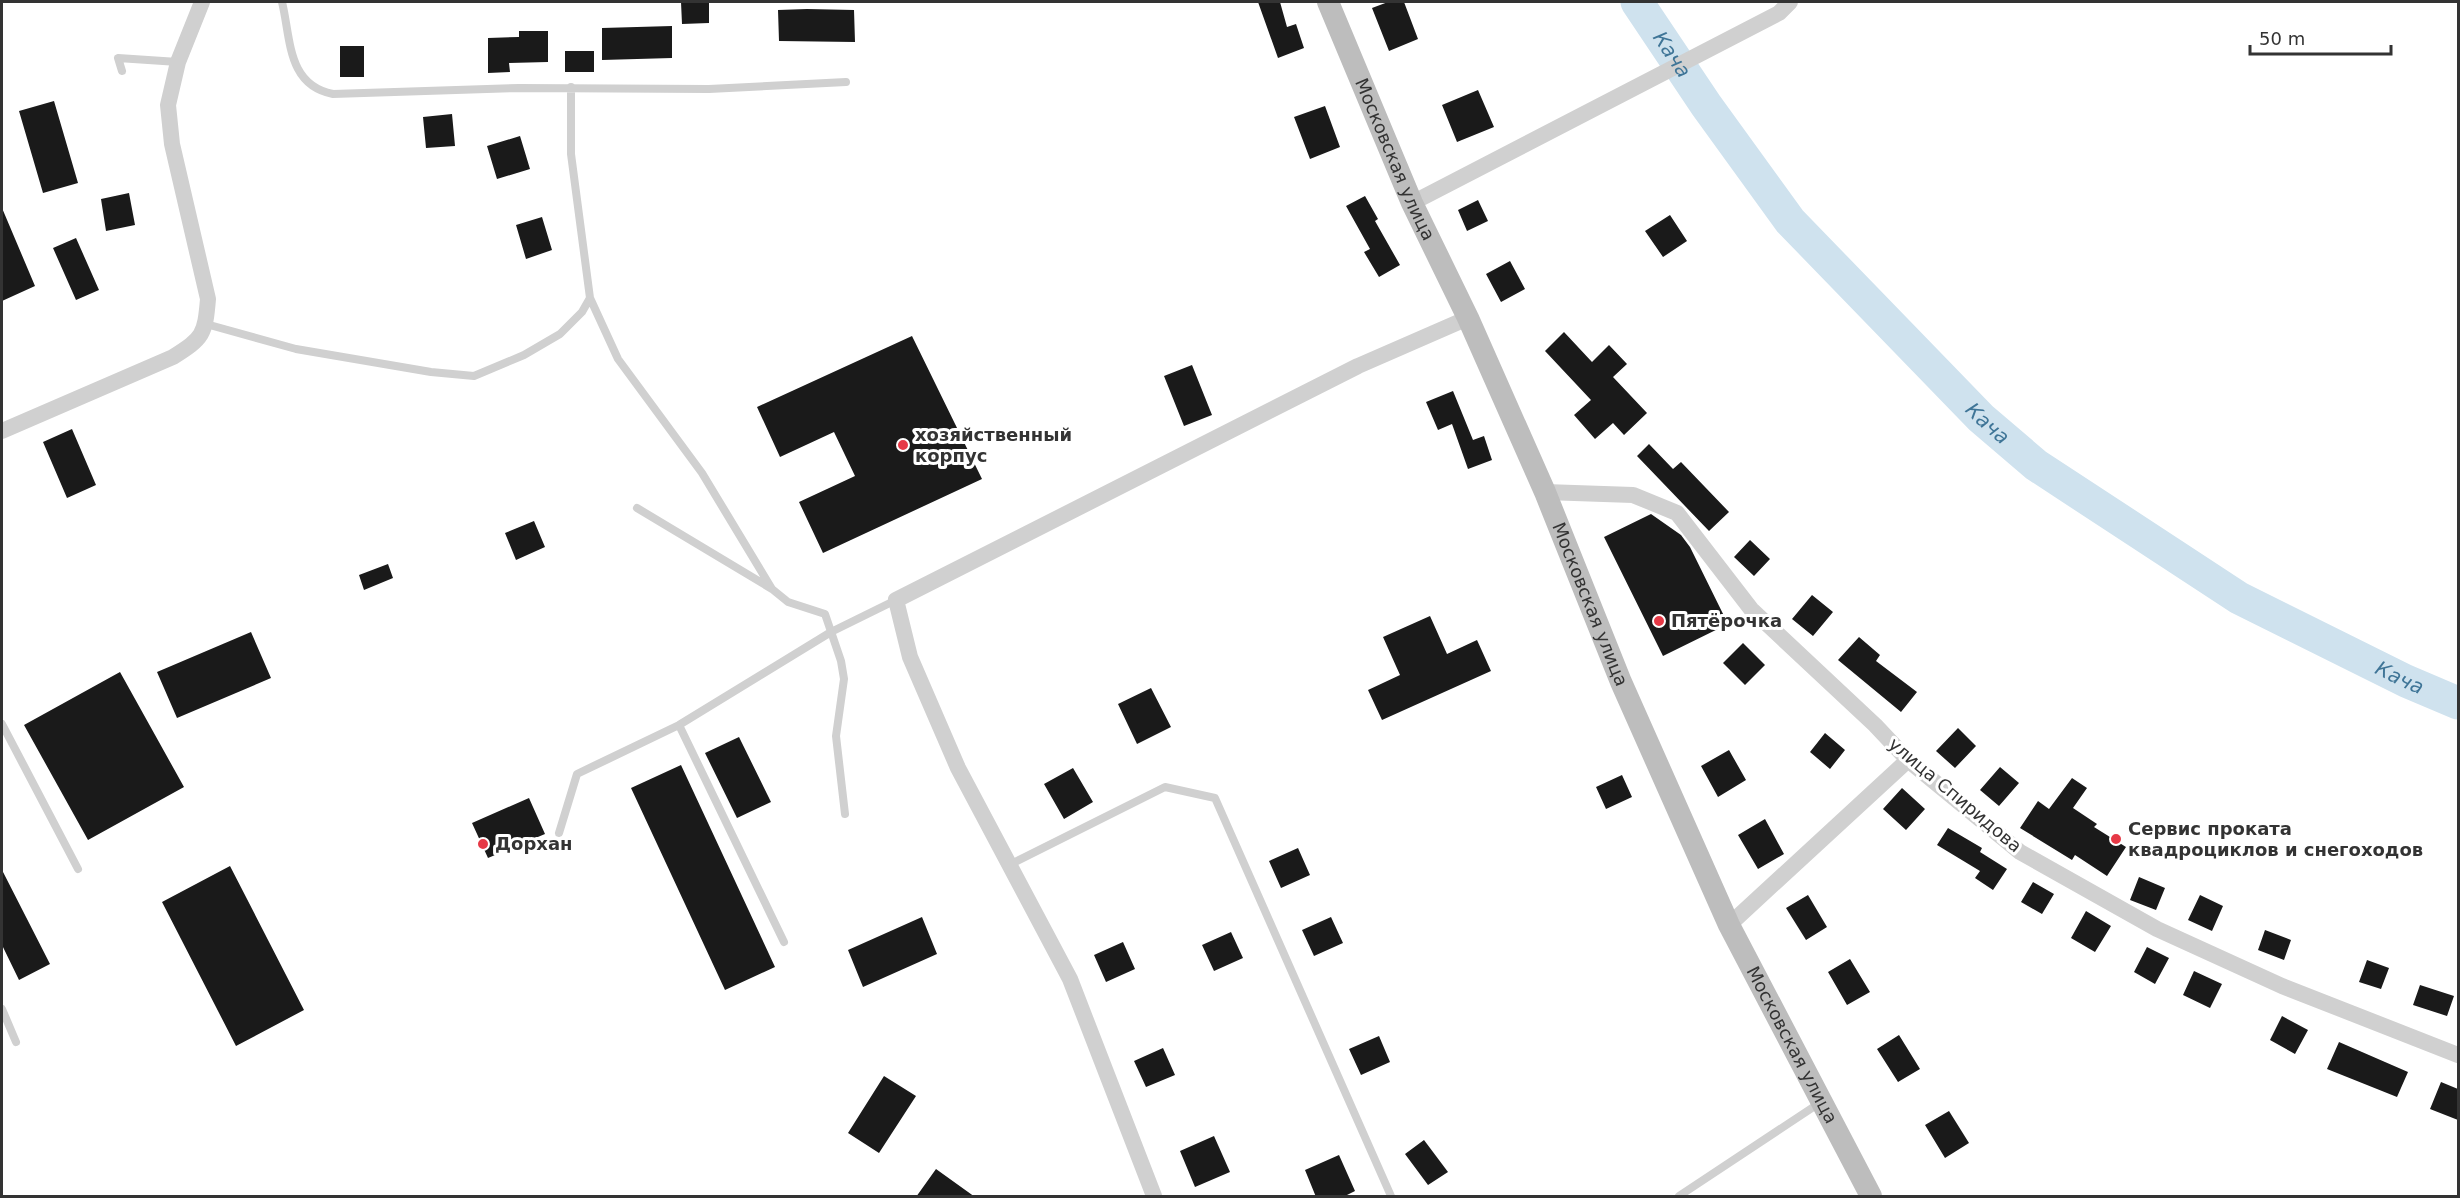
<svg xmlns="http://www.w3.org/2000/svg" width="2460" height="1198" font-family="'DejaVu Sans',sans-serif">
	<rect width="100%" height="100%" fill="#fff"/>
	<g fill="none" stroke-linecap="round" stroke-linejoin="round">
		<path stroke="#cfe2ee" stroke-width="33" id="s1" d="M1637 2 1706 105 1790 221 1981 418 2036 465 2239 598 2406 681 2458 703"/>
	</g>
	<path fill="#1a1a1a" d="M681 2H709V23L682 24Z
		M1258 2H1280L1287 27 1296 24 1304 48 1278 58Z
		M1388 2H1404L1418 39 1389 51 1372 8Z
		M807 9 854 10 855 42 779 41 778 10Z
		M672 26V58L602 60V28Z
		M519 31H548V62L509 63 510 72 488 73V38L519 37Z
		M340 46H364V77H340Z
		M565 51H594V72H565Z
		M1478 90 1494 127 1457 142 1442 105Z
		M54 101 78 183 43 193 19 111Z
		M1325 106 1340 147 1310 159 1294 117Z
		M452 114 455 146 426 148 423 117Z
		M520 136 530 169 497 179 487 146Z
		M129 193 135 225 106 231 101 199Z
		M1365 196 1378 219 1375 221 1400 265 1379 277 1364 252 1370 249 1346 206Z
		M1478 200 1488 221 1467 231 1458 210Z
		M2 208 35 286 2 301Z
		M1670 215 1687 241 1663 257 1645 231Z
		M542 217 552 250 526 259 516 225Z
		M76 238 99 290 76 300 53 248Z
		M1510 261 1525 289 1501 302 1486 274Z
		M1564 332 1592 362 1609 345 1627 364 1613 377 1647 413 1624 435 1613 423 1595 439 1574 415 1591 400 1545 351Z
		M912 336 982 479 823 553 799 502 855 476 834 432 780 457 757 407Z
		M1192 365 1212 415 1184 426 1164 376Z
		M1453 391 1473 440 1484 436 1492 460 1468 469 1452 424 1438 430 1426 402Z
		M72 429 96 485 67 498 43 442Z
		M1649 444 1673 469 1681 462 1729 512 1709 531 1637 456Z
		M1651 514 1681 535 1690 547 1728 624 1663 656 1604 537Z
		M534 521 545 547 516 560 505 533Z
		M1750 540 1770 559 1754 576 1734 557Z
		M388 564 393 578 364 590 359 575Z
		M1812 595 1833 612 1813 636 1792 619Z
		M1430 616 1447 654 1477 640 1491 671 1382 720 1368 690 1400 675 1383 637Z
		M251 632 271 678 177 718 157 672Z
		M1859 637 1880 655 1876 661 1917 692 1901 712 1838 660Z
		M1743 643 1765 665 1745 685 1723 663Z
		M120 672 184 787 88 840 24 725Z
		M1151 688 1171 727 1137 744 1118 704Z
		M1958 728 1976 746 1955 768 1936 751Z
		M1825 733 1845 750 1830 769 1810 752Z
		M739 737 771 802 737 818 705 753Z
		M1729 750 1746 780 1718 797 1701 766Z
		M681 765 775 967 725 990 631 788Z
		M2000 767 2019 783 1999 806 1980 790Z
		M1073 768 1093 802 1064 819 1044 784Z
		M1622 775 1632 797 1606 809 1596 787Z
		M2072 778 2087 788 2073 808 2097 824 2094 827 2126 847 2107 876 2075 855 2072 860 2020 828 2038 801 2049 809Z
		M1902 788 1925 809 1906 830 1883 809Z
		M529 798 545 834 488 858 472 823Z
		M1765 819 1784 854 1758 869 1738 835Z
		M1948 828 1982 848 1980 852 2007 869 1993 890 1975 878 1980 871 1937 845Z
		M1298 848 1310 875 1281 888 1269 861Z
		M230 866 304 1010 236 1046 162 902Z
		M2 870 50 964 19 980 2 945Z
		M2139 877 2165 888 2156 910 2130 900Z
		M2033 882 2054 894 2042 914 2021 902Z
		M1808 895 1827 927 1806 940 1786 908Z
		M2200 895 2223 906 2212 931 2188 920Z
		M2086 911 2111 926 2095 952 2071 938Z
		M922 917 937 954 863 987 848 950Z
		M1331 917 1343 943 1314 956 1302 930Z
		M2265 930 2291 940 2284 960 2258 950Z
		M1231 932 1243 958 1214 971 1202 945Z
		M1123 942 1135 969 1106 982 1094 955Z
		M2147 947 2169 958 2155 984 2134 972Z
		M1850 959 1870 992 1847 1005 1828 972Z
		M2367 960 2389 968 2381 989 2359 982Z
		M2194 971 2222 984 2210 1008 2183 995Z
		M2420 985 2454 996 2447 1016 2413 1005Z
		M2282 1016 2308 1030 2295 1054 2270 1040Z
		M1899 1035 1920 1069 1898 1082 1877 1049Z
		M1379 1036 1390 1062 1361 1075 1349 1049Z
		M2339 1042 2408 1072 2397 1097 2327 1069Z
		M1163 1048 1175 1075 1146 1087 1134 1061Z
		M884 1076 916 1096 879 1153 848 1133Z
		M2441 1082 2458 1089V1120L2430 1109Z
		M1949 1111 1969 1143 1945 1158 1925 1125Z
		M1214 1136 1230 1172 1195 1187 1180 1151Z
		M1424 1140 1448 1172 1428 1185 1405 1154Z
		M1339 1155 1355 1191 1343 1197H1316L1305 1170Z
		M936 1169 975 1197H916Z"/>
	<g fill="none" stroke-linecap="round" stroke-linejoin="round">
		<path stroke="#d0d0d0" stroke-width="8" d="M282 2C291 39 287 85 333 94L519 88 709 89 846 82
			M122 71 118 58 178 62
			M571 87V154L590 298 618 359 702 473 772 589
			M206 324 296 349 431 372 474 376 524 355 560 334 582 312 590 298
			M637 508 772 589 788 602 825 614 841 661 844 679 836 736 845 814
			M2 724 78 869
			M679 725 784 942
			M559 833 577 774 679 725 831 632 896 600
			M1009 865 1165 787 1215 798 1391 1196
			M2 1009 16 1042
			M1679 1196 1821 1102"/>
		<path stroke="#d0d0d0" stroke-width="16" d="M1412 203 1779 13 1790 2
			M2 431 173 357C203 338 205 335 208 299L172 144 168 105 178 62 202 2
			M1545 492 1633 495 1677 513 1751 609 1875 725 1908 760 2020 852 2157 929 2282 986 2458 1055
			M1729 925 1908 760
			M1154 1196 1070 979 958 768 910 657 896 600 1358 366 1468 318"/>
		<path stroke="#bdbdbd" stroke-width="22" id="s2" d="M1328 2 1412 203 1468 318 1545 492 1621 682 1729 925 1871 1196"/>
	</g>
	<g fill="#e63946" stroke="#fff" stroke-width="2">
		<circle cx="903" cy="445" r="6"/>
		<circle cx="1659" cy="621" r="6"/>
		<circle cx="2116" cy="839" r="6"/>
		<circle cx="483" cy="844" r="6"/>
	</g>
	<g text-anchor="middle" stroke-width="6" stroke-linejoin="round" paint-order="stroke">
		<g font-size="18" fill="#333" stroke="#fff">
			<text dy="6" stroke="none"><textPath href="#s2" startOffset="171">Московская улица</textPath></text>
			<text dy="6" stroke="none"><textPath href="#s2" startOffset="657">Московская улица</textPath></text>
			<text transform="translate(1955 795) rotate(40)" y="6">улица Спиридова</text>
			<text dy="6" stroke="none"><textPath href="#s2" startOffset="1142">Московская улица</textPath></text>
		</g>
		<g font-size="18" font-weight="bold" fill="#333" stroke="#fff" text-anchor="start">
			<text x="915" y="441">хозяйственный<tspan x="915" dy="21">корпус</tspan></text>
			<text x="1671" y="627">Пятёрочка</text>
			<text x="2128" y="835">Сервис проката<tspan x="2128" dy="21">квадроциклов и снегоходов</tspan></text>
			<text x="495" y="850">Дорхан</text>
		</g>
		<g font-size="20" font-style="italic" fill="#3f7597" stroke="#fff">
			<text dy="7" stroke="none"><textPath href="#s1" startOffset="63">Кача</textPath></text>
			<text dy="7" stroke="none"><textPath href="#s1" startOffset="550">Кача</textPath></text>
			<text dy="7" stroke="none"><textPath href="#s1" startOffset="1036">Кача</textPath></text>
		</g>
	</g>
	<rect width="2460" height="1198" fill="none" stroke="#333333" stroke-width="6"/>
	<path d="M2250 45v9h141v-9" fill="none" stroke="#333333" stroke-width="3"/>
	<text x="2259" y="45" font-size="18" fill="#333333" stroke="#ffffff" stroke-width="4.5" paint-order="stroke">50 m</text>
</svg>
